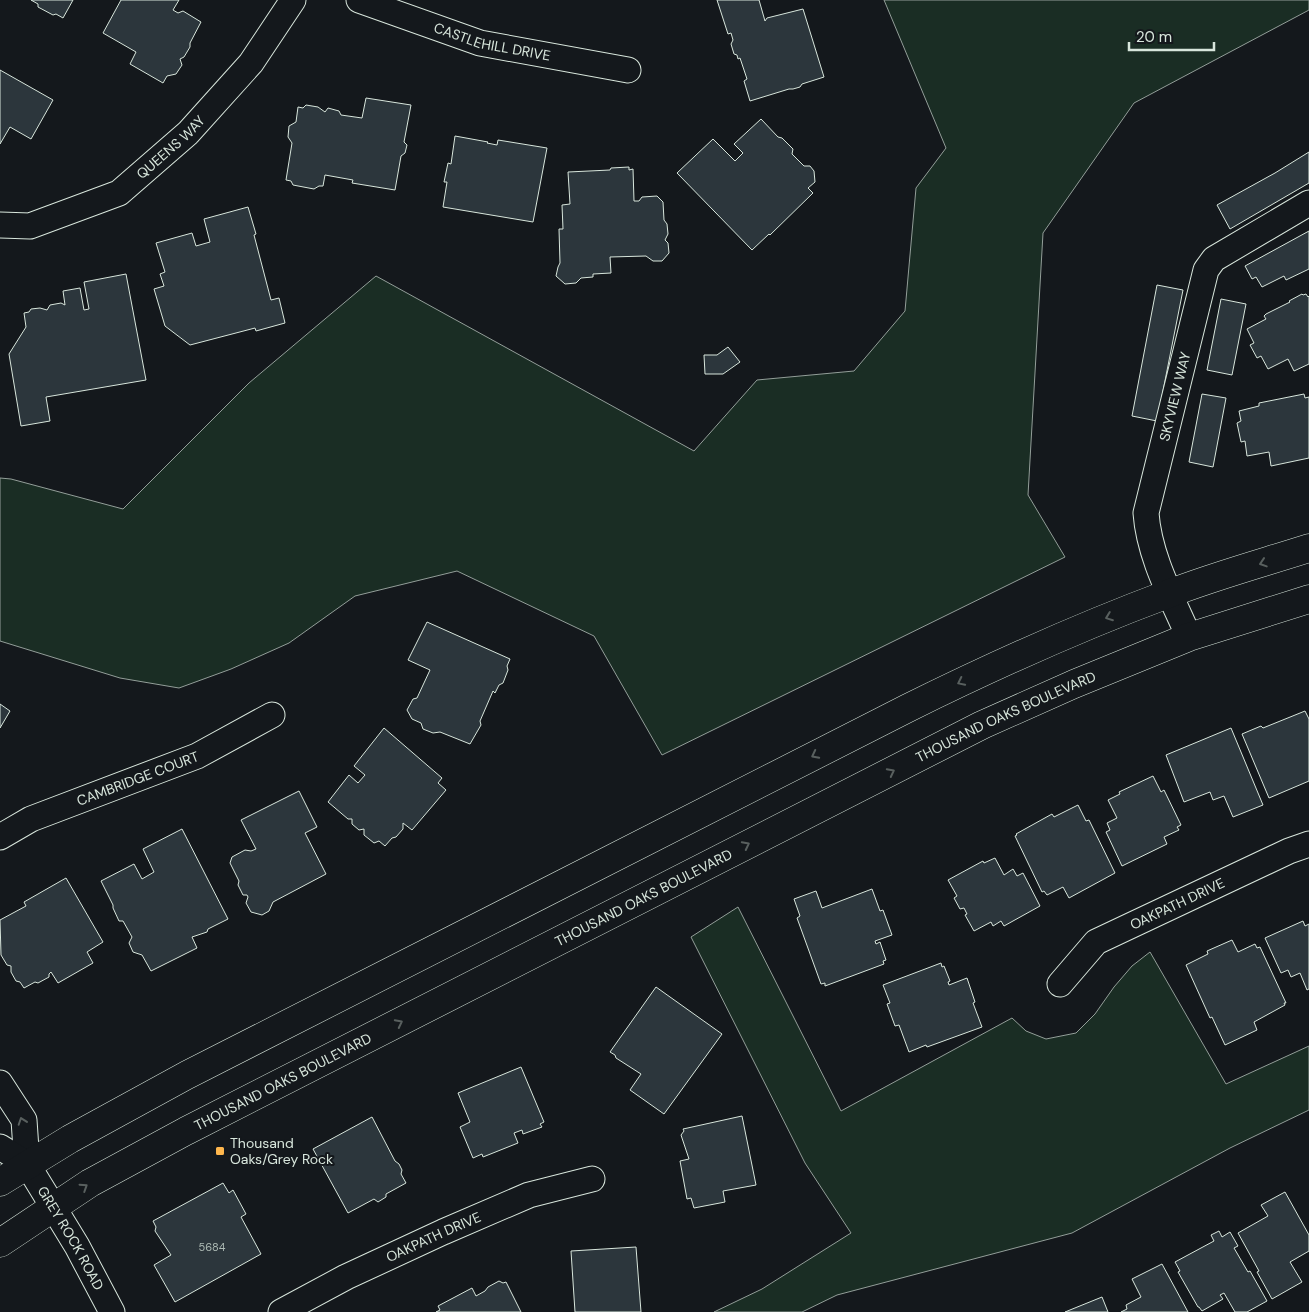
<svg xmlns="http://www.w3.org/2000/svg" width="1309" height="1312" font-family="'DM Sans',sans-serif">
	<rect width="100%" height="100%" fill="#14181c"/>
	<path fill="#1a2d24" stroke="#939e99" d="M884 0H1309V10L1134 103 1043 233 1028 495 1065 557 662 755 594 636 457 571 355 596 289 643 231 669 179 688 120 678 0 641V478L11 479 123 509 249 383 376 276 694 451 757 380 854 371 905 311 916 188 946 148Z
		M738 907 841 1111 1012 1018 1026 1031 1046 1039 1076 1033 1095 1014 1114 987 1132 966 1150 952 1226 1084 1309 1046V1110L1230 1148 1072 1233 837 1295 802 1312H714L762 1289 851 1233 805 1163 691 937Z"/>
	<path fill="#2c363c" stroke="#d8e6dc" d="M31 0H73L63 18 56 14 53 15 38 7V4Z
		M121 0H179L173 10 178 13 183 11 201 22 190 43V47L184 57 180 59 182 65 176 74 167 76 163 83 130 64 136 52 103 33Z
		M717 0H759L765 21 767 18 803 9 824 77 802 84 800 87 793 89H789L750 101 744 81 747 79 740 58 738 59 737 55 734 54 731 44 733 40 731 33 728 34Z
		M0 70 53 100 31 139 10 127 0 144Z
		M366 98 411 105 404 142 407 145 405 153 401 156 395 190 352 183 353 180 325 175 323 186H319L314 189 293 185 291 181 286 180 292 143 288 137 289 126 296 122 298 107 303 108 306 105 318 107 325 112 328 108 339 111 341 115 362 118Z
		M761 119 778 137 782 138 793 149 792 154 804 166H810L814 171 815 182 808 188 813 193 770 235 769 234 752 250 677 173 713 139 735 161 743 153 734 144Z
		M455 136 488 142 487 143 497 145 498 140 547 148 533 222 443 207 447 182H444L448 163 451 164Z
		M1309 152V183L1230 229 1217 205 1275 173Z
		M629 167V170L633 169 634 201H639L642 197 657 196 663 202 664 220 667 224 668 234 665 240 668 243 669 253 662 261H653L646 256 610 257 611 273 593 274V277L581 278 576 283 565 284 556 276 558 267 560 263 559 229H563L562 205 570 204 568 172 610 170 611 168Z
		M248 207 256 234 254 235 271 300 279 298 285 323 256 331 255 328 190 345 165 326 154 289 164 286 160 274 165 272 156 243 192 233 196 246 210 242 204 219Z
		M1309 231V269L1286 280 1284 276 1262 287 1256 277 1252 279 1245 266Z
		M126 274 146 380 46 397 50 421 21 426 9 354 26 327 24 313 29 312 31 309 40 308 47 310 50 305 61 303 65 305 63 291 80 288 84 310 89 309 84 282Z
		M1157 285 1183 290 1157 421 1132 416Z
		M1302 294 1303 295 1306 294 1308 297 1309 296V364L1294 371 1288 359 1268 369 1261 356 1257 358 1250 345 1254 343 1247 329 1266 319 1264 316 1266 314 1290 302 1289 301Z
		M1221 299 1246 304 1232 375 1207 370Z
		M728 347 740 362 723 374H705L704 355H717Z
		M1202 394 1226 398 1213 467 1189 462Z
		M1304 394 1305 398 1309 397V458L1271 466 1269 452 1247 456 1245 441 1241 442 1237 423 1241 421 1239 411 1259 406V403Z
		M427 622 510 659 507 666 508 670 503 683 499 685 495 693 493 691 480 721 481 725 470 744 440 732 433 733 423 729 421 723 412 719 407 710 413 699 417 698 430 670 408 660Z
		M0 704 10 711 0 728Z
		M1305 711 1309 719V781L1269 798 1242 734 1261 726 1263 728Z
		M384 728 442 778 438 783 446 790 412 830 403 823V829L396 837 392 838 385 846 379 841 374 843 364 835V829L359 830 352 824V819H348L328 802 349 775 358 783 365 775 354 766Z
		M1231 728 1263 805 1233 817 1224 796 1213 800 1210 792 1184 802 1166 755Z
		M1153 776 1161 792 1164 790 1181 825 1177 827 1179 830 1164 837 1167 844 1122 866 1106 832 1110 830 1107 823 1117 818 1108 800 1120 794 1119 792Z
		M299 791 317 827 305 833 326 874 273 902 269 911 262 915 251 912 246 903 248 897 247 895H243L238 885 239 881 230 863 232 857 245 850 251 851 256 849 241 820Z
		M1078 805 1086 821 1089 820 1115 873 1069 898 1063 887 1047 895 1044 891 1042 892 1015 836 1017 835 1016 834 1052 814 1054 817Z
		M182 829 228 919 208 929 207 932 192 937 197 948 151 971 142 955 133 952 129 943 132 937 123 921H119L113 908V905L101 881 134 864 142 879 154 872 143 849Z
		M995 858 1004 875 1013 869 1017 876 1023 873 1040 906 1004 926 1001 921 993 926 991 922 974 931 965 915 967 914 964 908 960 909 954 898 957 896 948 880 983 861 984 863Z
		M66 878 103 942 87 952 93 963 58 983 51 972 49 974V977L38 983 35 982 24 988 20 982 16 981 11 972V966L7 965 1 955 0 920 26 906 24 902Z
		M872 889 880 911 883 910 892 935 875 941 876 944 880 942 886 960 883 961 884 964 825 986V983L821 984 797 918 800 916 794 899 816 891 822 908Z
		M1303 921 1305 926 1309 924V989L1307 990 1300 973 1291 977 1288 970 1281 973 1265 938Z
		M1232 940 1238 952 1255 944 1257 948 1260 947 1286 1003H1284L1285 1005 1254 1022 1257 1030 1225 1045 1212 1017 1210 1018 1186 965 1208 954 1207 951Z
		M941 963 942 967 944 966 950 981 948 982 949 985 967 978 975 1002 973 1003 982 1027 927 1047 926 1045 909 1052 899 1025 895 1026 887 1004 890 1003 883 985Z
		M656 987 722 1034 664 1114 630 1090 641 1074 616 1058 615 1055 610 1052Z
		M521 1067 544 1122 540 1124 542 1127 523 1134 522 1130 514 1133 518 1143 483 1157 482 1154 473 1158 460 1127 470 1122 458 1093Z
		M742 1116 756 1185 723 1191 725 1202 694 1208 691 1198 687 1199 680 1161 689 1159 681 1135 684 1131 683 1129Z
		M372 1117 395 1161 399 1164 402 1170 401 1174 406 1183 386 1194V1197L378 1202 374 1199 348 1213 313 1149Z
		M223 1183 229 1193 233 1190 246 1214 241 1217 261 1254 175 1302 154 1265 171 1255 155 1231 156 1227 153 1221Z
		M1285 1192 1309 1235V1251L1290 1262 1302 1282 1272 1299 1257 1272 1259 1271 1238 1233 1268 1216 1261 1205Z
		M1219 1231 1222 1237 1230 1232 1238 1246 1234 1248 1248 1272 1250 1271 1267 1301 1247 1312H1235L1224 1293 1220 1295 1223 1299 1202 1311 1199 1307H1198L1178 1272 1180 1271 1175 1262 1214 1241 1211 1235Z
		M636 1247 641 1312H575L571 1251Z
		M1162 1264 1188 1312H1121L1127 1309 1126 1305 1141 1297 1132 1279Z
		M499 1281 503 1283 506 1282 521 1312H436L440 1310 438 1306 472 1288 476 1296 485 1291 488 1287Z
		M1102 1297 1108 1312H1065Z"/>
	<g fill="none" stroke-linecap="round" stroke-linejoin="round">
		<defs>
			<g id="minor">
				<path id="s1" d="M359 0 480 43 628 70"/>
				<path id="s2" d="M0 225 30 226 119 193 188 133 251 63 293 0"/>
				<path id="s3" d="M1189 637C1172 598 1149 556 1146 513L1206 270 1214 259 1309 203"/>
				<path id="s4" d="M0 837 31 819 197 756 272 715"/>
				<path id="s5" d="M1060 984 1096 942 1289 851 1309 844"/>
				<path d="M0 1083 24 1120 27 1164"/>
				<path id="s6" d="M0 1147 27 1164 77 1246 112 1312"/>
				<path id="s7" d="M281 1312 346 1277 443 1232 529 1195 592 1179"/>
			</g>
			<g id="secondary">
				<path d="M0 1182 70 1139 187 1075 908 708C993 666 1079 627 1168 594 1214 576 1262 563 1309 548"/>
				<path id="s8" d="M0 1243 90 1183 186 1131 982 725 1074 684 1189 637 1309 599"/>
			</g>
		</defs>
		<use href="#minor" stroke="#d8e6dc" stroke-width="27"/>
		<use href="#secondary" stroke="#d8e6dc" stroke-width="29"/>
		<use href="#minor" stroke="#14181c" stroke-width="25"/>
		<use href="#secondary" stroke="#14181c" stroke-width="28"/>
	</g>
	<defs><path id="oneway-chevron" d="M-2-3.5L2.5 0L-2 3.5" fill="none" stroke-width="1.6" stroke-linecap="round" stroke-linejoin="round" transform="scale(1.25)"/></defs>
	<g stroke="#59605f">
		<use href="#oneway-chevron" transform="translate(1263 563) rotate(162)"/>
		<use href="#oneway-chevron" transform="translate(1109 617) rotate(159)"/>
		<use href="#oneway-chevron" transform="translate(961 682) rotate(154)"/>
		<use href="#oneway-chevron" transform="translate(815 755) rotate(153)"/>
		<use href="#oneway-chevron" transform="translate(891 772) rotate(-27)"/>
		<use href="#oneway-chevron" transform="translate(746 845) rotate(-27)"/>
		<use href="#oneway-chevron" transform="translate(399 1023) rotate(-27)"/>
		<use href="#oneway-chevron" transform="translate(22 1121) rotate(-109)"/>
		<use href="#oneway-chevron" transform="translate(84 1187) rotate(-33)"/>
	</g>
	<rect fill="#ffb74d" stroke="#14181c" stroke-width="2" x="215" y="1146" width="10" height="10" rx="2.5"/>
	<g text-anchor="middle" stroke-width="4" stroke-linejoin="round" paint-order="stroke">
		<g font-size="11" fill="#adbab4">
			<text x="212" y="1251">5684</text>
		</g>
		<g font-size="14" fill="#d8e6dc" stroke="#14181c">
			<text dy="5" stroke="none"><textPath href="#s1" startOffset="140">CASTLEHILL DRIVE</textPath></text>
			<text dy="5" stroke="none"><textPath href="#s2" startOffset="194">QUEENS WAY</textPath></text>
			<text dy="5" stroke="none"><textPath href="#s3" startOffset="252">SKYVIEW WAY</textPath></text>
			<text dy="5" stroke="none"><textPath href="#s8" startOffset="1136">THOUSAND OAKS BOULEVARD</textPath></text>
			<text dy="5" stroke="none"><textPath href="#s4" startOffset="150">CAMBRIDGE COURT</textPath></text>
			<text dy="5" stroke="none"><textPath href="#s8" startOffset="731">THOUSAND OAKS BOULEVARD</textPath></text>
			<text dy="5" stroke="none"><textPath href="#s5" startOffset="145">OAKPATH DRIVE</textPath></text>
			<text dy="5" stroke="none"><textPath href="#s8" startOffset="326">THOUSAND OAKS BOULEVARD</textPath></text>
			<text dy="5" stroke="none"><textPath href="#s7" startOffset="170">OAKPATH DRIVE</textPath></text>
			<text dy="5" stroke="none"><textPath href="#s6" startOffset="118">GREY ROCK ROAD</textPath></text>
		</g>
		<g font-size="14" fill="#d8e6dc" stroke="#14181c" text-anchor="start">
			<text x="230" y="1148">Thousand<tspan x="230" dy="16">Oaks/Grey Rock</tspan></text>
		</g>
	</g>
	<path d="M1129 42v8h85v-8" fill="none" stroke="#d8e6dc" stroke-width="2.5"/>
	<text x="1136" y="42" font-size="15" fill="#d8e6dc" stroke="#14181c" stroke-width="4" paint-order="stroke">20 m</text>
</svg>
